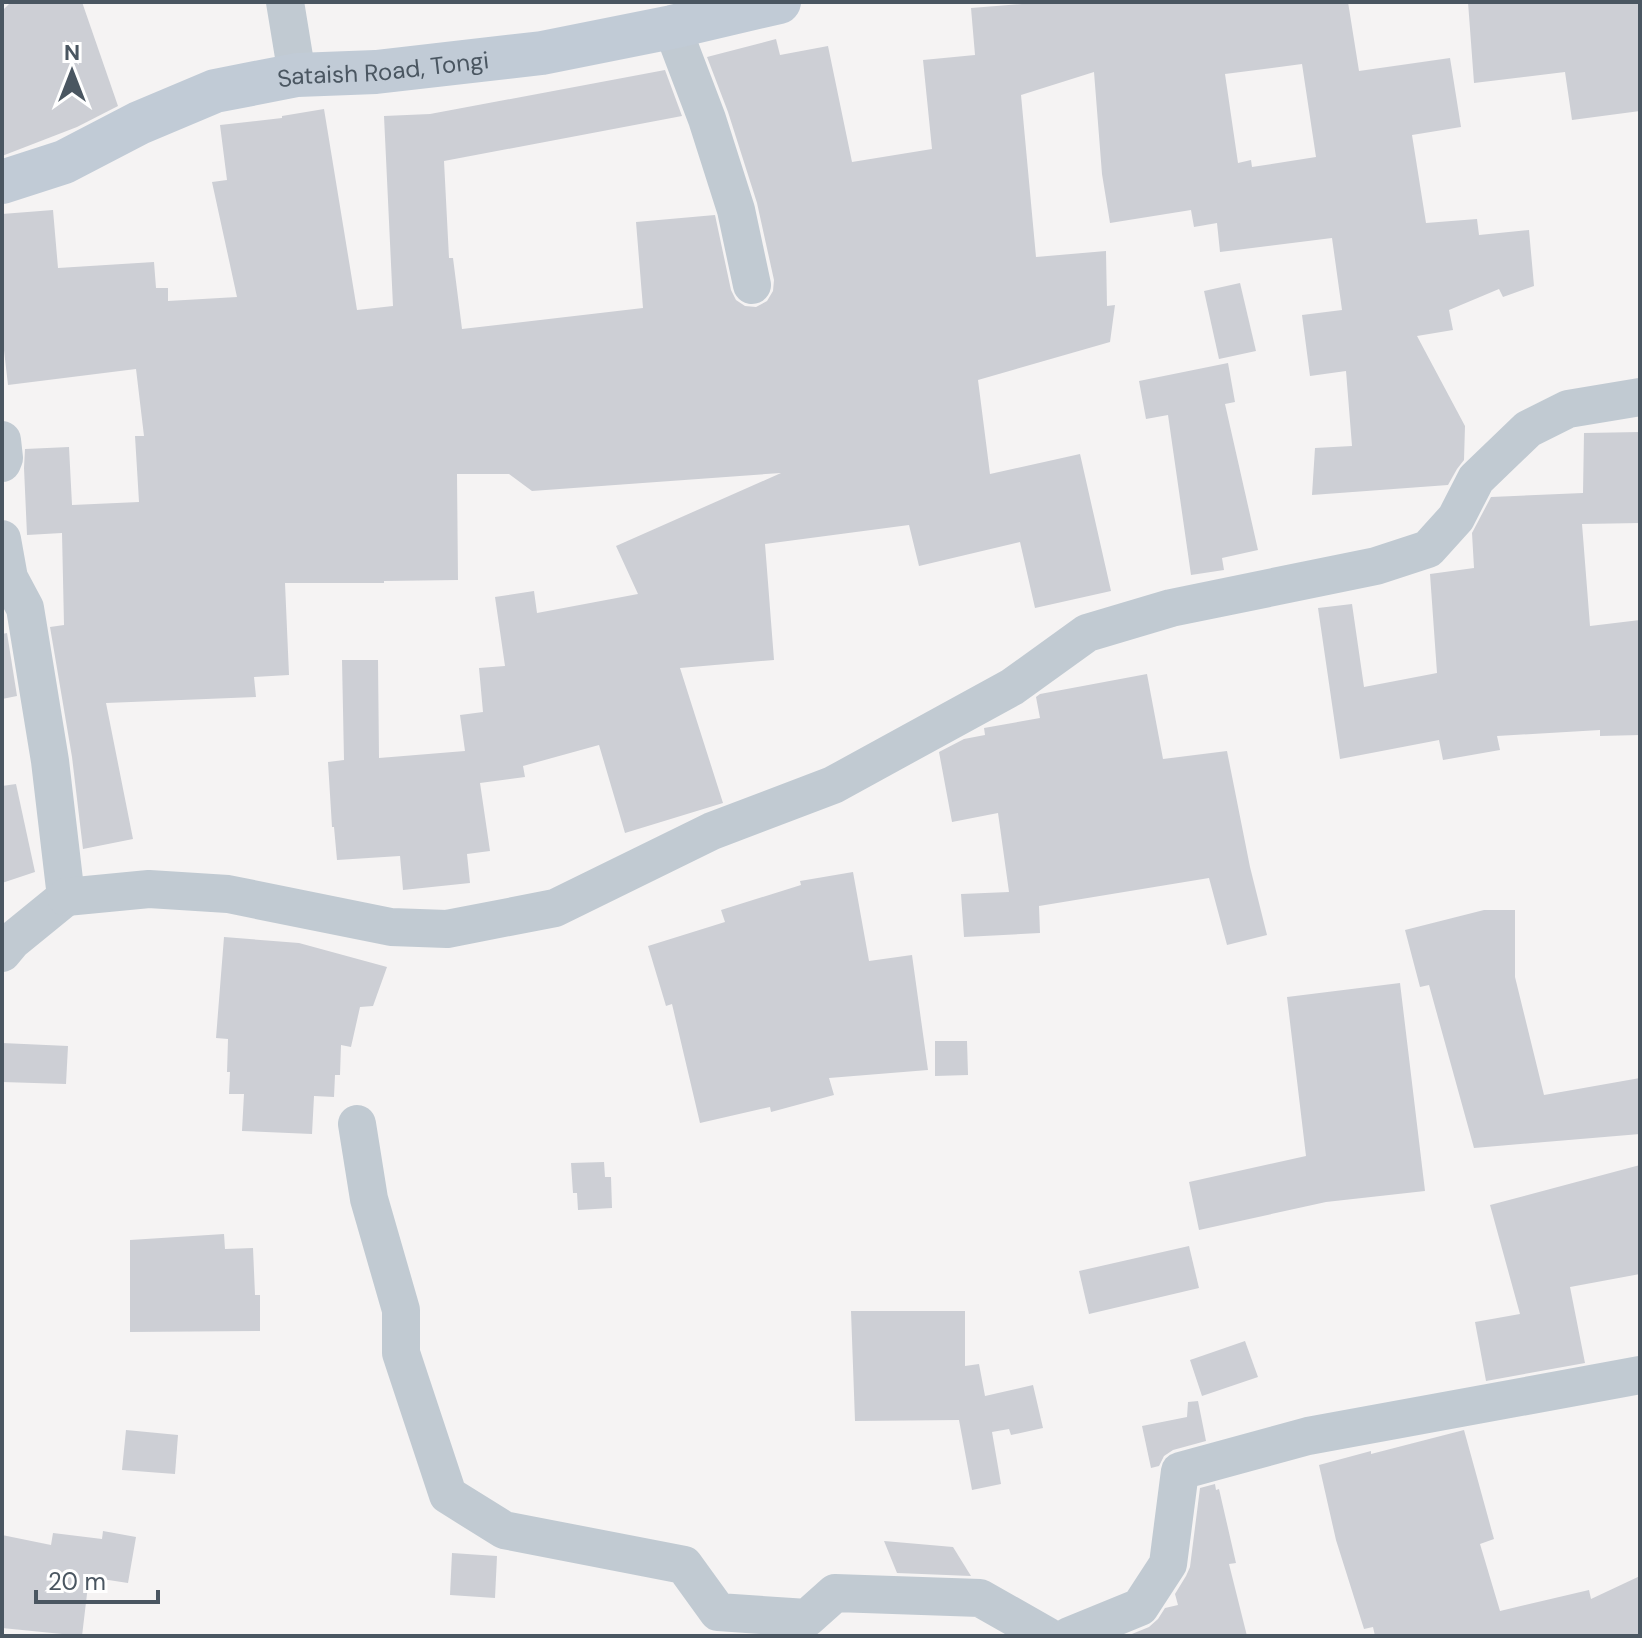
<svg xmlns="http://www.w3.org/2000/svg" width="1642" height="1638" font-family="'DM Sans',sans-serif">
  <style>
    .building { fill: #cdcfd5; fill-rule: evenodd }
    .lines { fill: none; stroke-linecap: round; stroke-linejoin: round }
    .street { stroke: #c1cad2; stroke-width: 38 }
    .secondary { stroke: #c1cbd6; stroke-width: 44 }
    .labels { text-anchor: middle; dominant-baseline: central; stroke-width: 6; stroke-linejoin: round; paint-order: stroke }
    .street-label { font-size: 24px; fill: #4a5661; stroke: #fff }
  </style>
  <rect width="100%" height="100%" fill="#f5f3f3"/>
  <g class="building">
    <path d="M11 2H82L118 106 77 127 2 156V11Z"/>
    <path d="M1046 2H1348L1359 71 1450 58 1461 127 1412 135 1426 223 1477 219 1479 235 1529 230 1534 286 1503 297 1499 289 1449 310 1453 330 1417 336 1465 426 1464 460 1457 469 1448 485 1312 495 1315 448 1352 446 1346 371 1310 376 1302 315 1342 310 1332 238 1220 252 1217 223 1194 227 1191 210 1110 223 1102 174 1094 72 1021 95 1036 257 1106 251 1107 306 1115 305 1110 342 978 380 990 474 1080 454 1111 591 1035 608 1020 542 919 566 909 525 765 544 774 660 680 668 723 803 625 833 599 745 523 766 525 777 480 783 490 851 467 854 470 883 403 890 400 856 337 860 334 827H332L328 762 344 760 342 660H378L379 758 465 751 460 715 483 712 479 668 505 666 495 597 534 591 537 613 638 594 616 546 781 473 532 491 509 474H457L458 580 384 581V583H285L289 675 254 677 256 697 106 703 133 839 83 849 72 757 50 627 64 625 62 533 27 535 24 468 25 449 69 447 72 505 139 502 135 436H144L136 369 8 385 2 333V214L53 210 58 268 154 262 156 288H168V301L237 297 212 182 227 180 220 125 282 118V116L324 109 357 310 393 306 384 116 430 114 665 70 682 116 444 161 449 258H453L462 329 643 308 636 222 715 215 731 290 736 300 745 306 756 307 767 301 773 291 774 280 757 203 728 112 707 57 776 39 780 55 828 46 852 162 932 149 923 60 975 55 971 8ZM1302 64 1316 157 1252 167 1251 160 1238 163 1225 74Z"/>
    <path d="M1468 2H1640V111L1572 120 1565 72 1474 83Z"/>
    <path d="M1240 283 1256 351 1219 359 1204 291Z"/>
    <path d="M1228 363 1235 402 1225 404 1258 550 1222 558 1224 570 1191 575 1168 415 1146 419 1139 381Z"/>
    <path d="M1640 432V523L1582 524 1590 626 1640 620V735L1600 736V730L1497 736 1500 750 1443 760 1439 740 1340 759 1318 608 1352 604 1364 687 1437 673 1430 574 1474 568 1472 533 1491 497 1583 493 1584 433Z"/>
    <path d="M7 633 17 696 2 699V634Z"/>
    <path d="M1147 674 1163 759 1227 751 1250 867 1267 935 1227 945 1209 878 1039 906 1040 933 964 937 961 894 1009 892 998 813 952 822 939 752 964 739 985 735 984 728 1040 718 1036 697 1040 694Z"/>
    <path d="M16 784 35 872 2 883V786Z"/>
    <path d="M853 872 869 961 912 955 928 1070 829 1078 834 1095 771 1112 770 1107 700 1123 672 1004 666 1006 648 946 725 922 721 910 801 885 800 881Z"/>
    <path d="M1484 910H1515V977L1544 1095 1640 1078V1134L1474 1148 1429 985 1420 987 1405 930Z"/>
    <path d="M224 937 299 943 387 967 373 1006 360 1007 351 1047 341 1045 340 1075H335L334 1097 314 1096 312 1134 242 1131 244 1094H229L230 1072H227L228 1039 216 1038Z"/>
    <path d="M1400 983 1425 1191 1326 1202 1199 1230 1189 1182 1306 1156 1287 997Z"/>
    <path d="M935 1041H967L968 1075 935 1076Z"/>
    <path d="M2 1043 68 1046 66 1084 2 1082Z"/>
    <path d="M604 1162 605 1177H611L612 1208 578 1210 577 1193H573L571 1163Z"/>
    <path d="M1640 1165V1274L1570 1287 1585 1363 1486 1381 1475 1322 1520 1314 1490 1205Z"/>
    <path d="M224 1234 225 1249 253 1248 255 1295H260V1331L130 1332V1240Z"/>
    <path d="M1189 1246 1199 1288 1089 1314 1079 1271Z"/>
    <path d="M851 1311H965V1366L979 1364 985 1396 1033 1385 1043 1428 1011 1435 1009 1429 992 1432 1001 1484 972 1490 959 1420 855 1421Z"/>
    <path d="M1245 1341 1258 1377 1202 1396 1190 1360Z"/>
    <path d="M1198 1401 1206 1441 1173 1450 1164 1456 1159 1466 1151 1468 1142 1426 1187 1417 1188 1402Z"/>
    <path d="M126 1430 178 1435 175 1474 122 1470Z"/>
    <path d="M1464 1430 1494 1539 1480 1544 1500 1611 1589 1590 1591 1599 1640 1576V1636H1375L1373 1627 1364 1629 1336 1540 1319 1465 1371 1451V1454Z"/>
    <path d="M1215 1484 1216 1490 1219 1489 1236 1563 1229 1564 1247 1636H1127L1149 1627 1158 1619 1165 1608 1178 1605 1175 1594 1186 1576 1190 1567 1200 1488Z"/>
    <path d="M103 1531 136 1537 128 1583 89 1577 82 1636 2 1628V1535L51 1545 53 1533 102 1539Z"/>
    <path d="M884 1541 953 1547 971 1576 897 1573Z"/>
    <path d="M452 1553 497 1556 495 1598 450 1595Z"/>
  </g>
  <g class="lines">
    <g class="street">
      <path d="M285 2 297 75"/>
      <path d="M672 27 707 119 736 210 752 285"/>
      <path d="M2 440 4 458 2 463"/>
      <path d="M2 539 9 578 25 608 50 761 66 897 12 941 2 953"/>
      <path d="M66 897 149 889 228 894 391 927 447 929 555 908 712 831 833 785 1012 687 1087 633 1171 608 1376 566 1428 549 1456 518 1476 479 1528 429 1568 409 1640 397"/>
      <path d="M357 1124 369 1199 401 1310V1353L448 1495 504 1530 684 1565 718 1612 807 1618 835 1593 980 1598 1047 1636"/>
      <path d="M1069 1636 1140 1607 1168 1564 1180 1471 1308 1436 1640 1375"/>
    </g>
    <path class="secondary" id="s1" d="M2 182 64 162 139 123 215 91 297 75 376 72 542 53 672 27 779 2"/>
  </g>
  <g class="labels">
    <g class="street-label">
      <text stroke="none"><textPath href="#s1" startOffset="402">Sataish Road, Tongi</textPath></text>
    </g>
  </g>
  <rect width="1642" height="1638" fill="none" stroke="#4a5661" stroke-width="8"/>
  <g transform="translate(72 72)" stroke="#ffffff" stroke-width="6" paint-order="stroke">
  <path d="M0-6L14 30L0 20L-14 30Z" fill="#4a5661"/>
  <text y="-12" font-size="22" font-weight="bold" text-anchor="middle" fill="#4a5661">N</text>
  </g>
  <path d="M36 1590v12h122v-12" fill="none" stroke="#4a5661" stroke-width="4"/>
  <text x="48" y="1590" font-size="24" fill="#4a5661" stroke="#ffffff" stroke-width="6" paint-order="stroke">20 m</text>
</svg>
